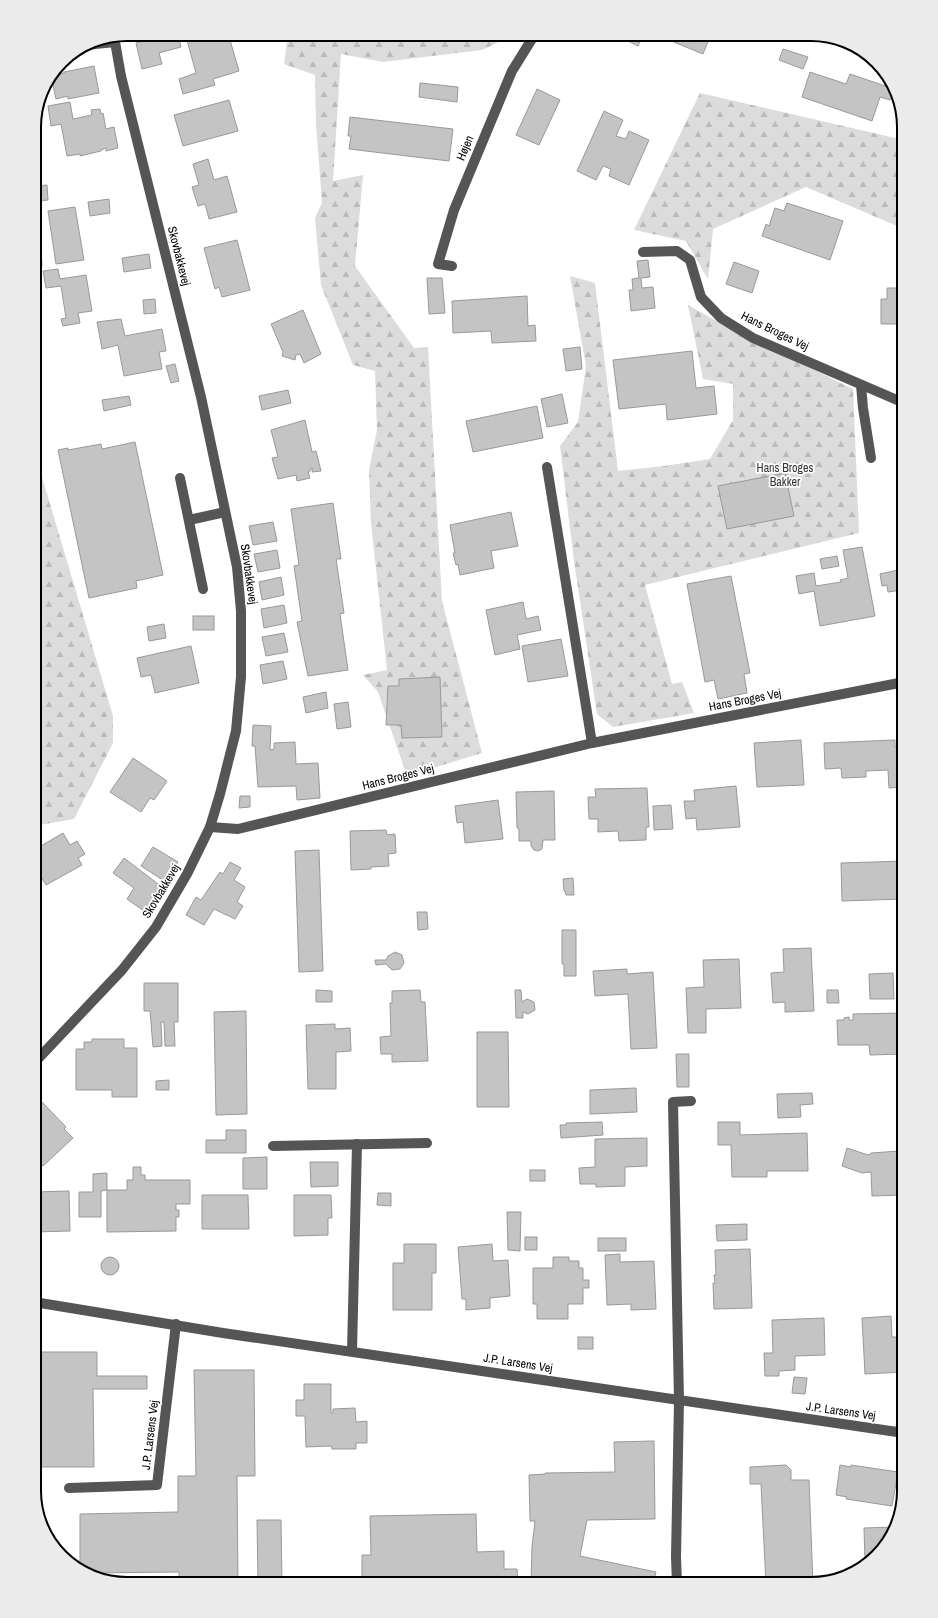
<svg xmlns="http://www.w3.org/2000/svg" width="938" height="1618" font-family="'Archivo Narrow',sans-serif">
  <style>
    .forest { fill: url(#forest-firs) }
    .building { fill: #c4c4c4; stroke: #999 }
    .lines { fill: none; stroke-linecap: round; stroke-linejoin: round }
    .minor { stroke: #555; stroke-width: 10 }
    .labels { text-anchor: middle; dominant-baseline: central; stroke-width: 3.5; stroke-linejoin: round; paint-order: stroke }
    .street-label { font-size: 12px; fill: #000; stroke: #fff }
    .park-label { font-size: 12px; fill: #333; stroke: #fff }
    .rim { fill: none; stroke: #000; stroke-width: 2 }
  </style>
  <defs>
    <pattern id="forest-firs" width="22" height="20" patternUnits="userSpaceOnUse"><rect width="22" height="20" fill="#dcdcdc"/><path d="M5 1l3.5 6h-7zM16 11l3.5 6h-7z" fill="#bbb"/></pattern>
  </defs>
  <rect width="100%" height="100%" fill="#fff"/>
  <g class="forest">
    <path d="M288 34H516L482 50 383 62 341 54 333 181 363 175 355 266 414 348 428 347 442 601 482 753 407 776 378 692 363 675 387 670 371 523 369 470 377 430 375 371 353 365 321 285 315 218 322 203 316 124 315 75 284 64Z"/>
    <path d="M700 93 904 140V229L806 187 713 229 708 279 686 241 634 230Z"/>
    <path d="M570 276 595 283 618 471 664 466 710 459 733 420V384L703 379 688 305 729 328 853 389 859 533 645 585 672 684 682 682 694 713 613 727 597 714 574 561 560 446 578 422 586 366Z"/>
    <path d="M34 464 39 467 113 716V743L74 819 34 826Z"/>
  </g>
  <g class="building">
    <path d="M169 34H178L181 47 159 53 162 64 142 69 136 43Z"/>
    <path d="M207 34H246L230 40 239 71 213 79 215 85 183 94 179 79 196 73 187 40Z"/>
    <path d="M614 34H643L638 46Z"/>
    <path d="M672 34H699L709 39 703 54 669 40Z"/>
    <path d="M783 49 808 57 803 69 779 60Z"/>
    <path d="M94 66 99 93 68 99V96L56 99 51 76 64 73V72Z"/>
    <path d="M810 72 846 84 850 74 894 89 890 100 880 97 872 121 802 97Z"/>
    <path d="M420 83 458 87 457 102 419 97Z"/>
    <path d="M537 89 560 100 539 145 516 135Z"/>
    <path d="M229 100 238 131 183 146 174 115Z"/>
    <path d="M70 102 73 119 92 115 91 110 100 109 101 114 103 113 106 129 114 127 118 148 106 151V148L101 150V151L80 156V154L67 156 61 124 51 126 48 106Z"/>
    <path d="M604 111 623 120 616 136 626 139 629 131 649 140 629 185 609 176 611 169 603 166 596 180 577 171Z"/>
    <path d="M350 117 453 129 449 161 349 149 351 136H348Z"/>
    <path d="M208 159 214 180 227 176 237 212 209 219 205 204 198 206 192 187 199 185 193 164Z"/>
    <path d="M47 185 48 200 38 201 36 186Z"/>
    <path d="M109 199 110 213 90 216 88 202Z"/>
    <path d="M787 203 843 221 830 260 762 236 766 224 769 226 775 208 784 211Z"/>
    <path d="M75 207 84 260 56 264 48 211Z"/>
    <path d="M237 240 250 290 222 297 219 287 215 289 204 248Z"/>
    <path d="M41 252 42 266H34V253Z"/>
    <path d="M149 254 151 268 124 272 122 258Z"/>
    <path d="M648 260 650 277 641 278 642 288 653 287 655 308 631 311 629 290H633L632 279 639 278 637 261Z"/>
    <path d="M734 262 759 271 752 293 726 284Z"/>
    <path d="M58 269 60 279 86 275 92 311 78 313 80 323 63 326 61 319 66 318 61 286 46 288 43 271Z"/>
    <path d="M427 278H442L445 313 429 314Z"/>
    <path d="M887 288H904V324H881V299H887Z"/>
    <path d="M527 296 528 326 535 325 536 341 492 343 491 331 453 333 452 301Z"/>
    <path d="M155 299 156 313 144 314 143 300Z"/>
    <path d="M303 310 321 354 304 363 300 354 296 355 295 360 282 356 283 352 271 324Z"/>
    <path d="M121 319 125 336 162 329 166 351 159 352 162 369 124 376 118 345 102 349 97 322Z"/>
    <path d="M580 347 582 369 566 371 563 349Z"/>
    <path d="M692 351 696 388 714 386 717 414 667 420 666 404 619 409 613 360Z"/>
    <path d="M175 364 179 381 171 383 166 366Z"/>
    <path d="M288 390 291 403 262 410 259 396Z"/>
    <path d="M562 394 568 423 547 427 541 399Z"/>
    <path d="M129 396 131 405 104 411 102 400Z"/>
    <path d="M537 406 543 438 473 452 466 421Z"/>
    <path d="M305 420 312 452 316 451 321 471 312 472V468L310 469V471L308 472 310 478 297 481 296 475 278 479 272 458 278 457 271 430Z"/>
    <path d="M135 442 163 575 136 581 137 588 89 598 58 450 68 448V450L101 444 102 449Z"/>
    <path d="M904 452V475L902 453Z"/>
    <path d="M785 473 794 516 727 529 718 486Z"/>
    <path d="M333 503 341 559H336L344 613 340 614 348 670 308 676 297 622 302 621 294 566 299 565 291 509Z"/>
    <path d="M511 512 518 546 491 551 494 568 460 575 458 564 456 565 453 553H455L450 525Z"/>
    <path d="M273 522 277 541 253 545 249 526Z"/>
    <path d="M862 547 875 616 820 626 814 591 799 594 796 576 814 573 816 586 841 582 840 580 848 578 843 550Z"/>
    <path d="M277 550 280 568 258 572 254 554Z"/>
    <path d="M837 556 839 566 822 569 820 559Z"/>
    <path d="M898 570 902 590 888 592 887 585 882 586 880 574Z"/>
    <path d="M731 576 750 673 744 674 747 693 718 699 714 680 705 682 687 584Z"/>
    <path d="M281 577 284 595 262 600 259 582Z"/>
    <path d="M523 602 526 619 538 616 541 630 517 635 520 649 495 655 486 610Z"/>
    <path d="M284 605 287 623 264 628 261 609Z"/>
    <rect x="193" y="616" width="21" height="14"/>
    <path d="M164 624 166 638 149 641 147 627Z"/>
    <path d="M284 633 288 652 266 656 262 637Z"/>
    <path d="M561 639 568 676 528 682 522 646Z"/>
    <path d="M191 646 199 683 155 693 151 675 141 677 137 658Z"/>
    <path d="M283 661 287 679 263 684 260 665Z"/>
    <path d="M440 677 442 737 402 738 401 725H386L388 686H399V679Z"/>
    <path d="M326 692 328 708 306 713 303 697Z"/>
    <path d="M348 702 351 727 337 729 334 704Z"/>
    <path d="M253 725 271 726 270 750 274 749V743L295 742 296 764 318 763 320 798 297 800 296 786 258 787 255 746H252Z"/>
    <path d="M801 740 804 785 757 787 754 743Z"/>
    <path d="M895 740V747H904V787L889 788 888 770 866 771V777L842 778 841 768 825 769 824 743Z"/>
    <path d="M133 758 167 781 154 800 150 798 141 812 110 792Z"/>
    <path d="M736 786 740 827 697 830 696 818 686 819 684 801H695L694 790Z"/>
    <path d="M647 788 649 827H646V840L619 841 618 831 598 832V819H589L588 797H596L595 789Z"/>
    <path d="M554 791 555 840H543L542 849 538 851 534 850 531 846V841H519V829L517 828 516 792Z"/>
    <path d="M240 796H250V807L239 808Z"/>
    <path d="M498 800 503 839 465 843 463 822 457 823 455 806Z"/>
    <path d="M671 805 673 829 654 830 653 806Z"/>
    <path d="M386 830 387 835 395 834 396 853 388 854 389 866 371 867V869L351 870 350 831Z"/>
    <path d="M63 833 70 845 77 841 85 854 78 858 82 865 46 885 35 867 34 868V850Z"/>
    <path d="M153 847 178 862 166 882 141 866Z"/>
    <path d="M319 850 323 971 299 972 295 851Z"/>
    <path d="M124 858 162 887 144 911 127 899 134 888 113 873Z"/>
    <path d="M904 861V899L842 901 841 863Z"/>
    <path d="M230 862 241 868 234 880 245 887 237 902 243 906 235 919 214 909 204 925 186 915 196 897 201 900 220 872 223 874Z"/>
    <path d="M573 878 574 895H566L565 891H564L563 879Z"/>
    <path d="M417 912H427L428 929 418 930Z"/>
    <path d="M562 930H576V976H564V964H562Z"/>
    <path d="M811 948 814 1011 785 1012V1002L773 1003 771 973 784 972 783 949Z"/>
    <path d="M395 952 402 955 404 963 400 969 392 970 386 964 376 965 375 960H386L388 956Z"/>
    <path d="M739 959 741 1008 706 1009V1033H688L686 988 704 987 703 960Z"/>
    <path d="M627 969V974L653 972 657 1048 631 1049 628 994 595 996 593 971Z"/>
    <path d="M893 973 894 999H870L869 974Z"/>
    <path d="M144 983H178V1022H174L175 1046H165L164 1022H161L162 1046 153 1047 150 1011H144Z"/>
    <path d="M316 990 332 991V1002H316Z"/>
    <path d="M420 990 421 1002H425L428 1061 392 1062V1054H381L380 1037 391 1036 390 1003H392V991Z"/>
    <path d="M515 990H521L522 1002 527 999 534 1002 535 1010 528 1014 523 1012V1018H516Z"/>
    <path d="M827 990H838L839 1003H827Z"/>
    <path d="M246 1011 247 1114 216 1115 214 1012Z"/>
    <path d="M903 1013 904 1054 870 1055 869 1045H838L837 1020H844V1018L849 1017V1020H853V1014Z"/>
    <path d="M335 1024V1029L350 1028 351 1051 336 1052V1089H308L306 1025Z"/>
    <path d="M477 1032H508L509 1107H477Z"/>
    <path d="M92 1039H124V1048H137V1097H112V1090H76V1049H84V1042H92Z"/>
    <path d="M676 1054H689V1087H677Z"/>
    <path d="M169 1080V1090H156V1081Z"/>
    <path d="M636 1088 637 1112 590 1114V1090Z"/>
    <path d="M812 1093 813 1104 800 1105 801 1117 778 1118 777 1094Z"/>
    <path d="M42 1102 66 1127 64 1129 73 1138 43 1166 35 1157 34 1158V1110Z"/>
    <path d="M602 1122 603 1135 561 1138 560 1125H566V1123Z"/>
    <path d="M718 1122H740V1135L807 1133 808 1171H767V1177H732L731 1145H718Z"/>
    <path d="M226 1130H246V1153H206V1140H226Z"/>
    <path d="M899 1130H904V1152H901L903 1195 872 1196 871 1172 862 1173 842 1166 847 1148 868 1155 871 1154V1153L899 1151Z"/>
    <path d="M647 1138V1166L625 1167V1186L596 1187V1184H580L579 1168 595 1167V1139Z"/>
    <path d="M267 1157V1189H243V1158Z"/>
    <path d="M310 1162H338V1186L311 1187Z"/>
    <path d="M133 1167H141V1175H145V1180H190V1204H176V1210H179V1217H176V1231L107 1232V1190H127V1180H133Z"/>
    <rect x="530" y="1170" width="15" height="11"/>
    <path d="M107 1173V1190L101 1191V1217H79V1192H93V1174Z"/>
    <path d="M69 1191 70 1231 34 1232V1192Z"/>
    <path d="M378 1193H391V1206L377 1205Z"/>
    <path d="M202 1195H248L249 1229H202Z"/>
    <path d="M294 1195H331L332 1218H328V1235L294 1236Z"/>
    <path d="M507 1212H521L520 1251 508 1250Z"/>
    <path d="M747 1224V1240L717 1241 716 1225Z"/>
    <rect x="525" y="1237" width="12" height="13"/>
    <rect x="598" y="1238" width="28" height="13"/>
    <path d="M404 1244H436V1273H432V1310H393V1263H404Z"/>
    <path d="M492 1244 493 1261 508 1260 510 1296 490 1298V1308L466 1310V1299H462L458 1247Z"/>
    <path d="M750 1249 752 1308 714 1309 713 1283H715L714 1275H716L715 1250Z"/>
    <path d="M620 1254V1262L654 1261 656 1309 631 1310V1304L607 1305 605 1255Z"/>
    <path d="M553 1257H569V1261H579V1268H583V1280H589V1288H583V1304H568V1319H537V1304H533V1268H553Z"/>
    <circle cx="110" cy="1266" r="9"/>
    <rect x="901" y="1283" width="3" height="33"/>
    <path d="M891 1316 892 1337H904V1372L865 1374 862 1318Z"/>
    <path d="M824 1318 825 1355 795 1356V1370L779 1371V1376H765L764 1353H773L772 1320Z"/>
    <rect x="578" y="1337" width="15" height="12"/>
    <path d="M34 1352H97V1376H147V1389H93L94 1467H34Z"/>
    <path d="M194 1370H254L255 1476H237L238 1582 179 1583V1572L89 1573 80 1570V1514L178 1512V1476H196Z"/>
    <path d="M794 1377 807 1378 805 1394 792 1393Z"/>
    <path d="M304 1384H331V1413H333V1409L355 1408 356 1422 367 1421V1443H356V1449H332L331 1446 306 1447 305 1416H296V1400H304Z"/>
    <path d="M654 1441 655 1519 587 1520 580 1556 656 1572 653 1584 531 1583 532 1547 535 1521H530L529 1475 545 1474V1473L615 1472 614 1442Z"/>
    <path d="M786 1465 791 1470V1480H809L813 1584H766L761 1484H750V1467Z"/>
    <path d="M840 1465 851 1467V1465L898 1472 892 1506 846 1499 847 1497 836 1495Z"/>
    <path d="M476 1514 477 1552 504 1551V1569H517L518 1584H372V1579H362V1555H371L370 1516Z"/>
    <path d="M257 1520H281L282 1584H258Z"/>
    <path d="M893 1527 889 1543 865 1563 864 1528Z"/>
  </g>
  <g class="lines">
    <g class="minor">
      <path d="M85 45 115 42"/>
      <path d="M643 252 677 251 690 260 701 297 721 318 753 338 904 403"/>
      <path d="M452 266 438 264 454 210 512 71 535 34"/>
      <path d="M861 385 863 408 871 458"/>
      <path d="M547 467 592 743"/>
      <path d="M180 478 203 589"/>
      <path d="M189 520 225 512"/>
      <path d="M210 827 238 829 592 743 904 682"/>
      <path d="M34 1063 122 970 156 927 187 874 210 827 220 794 236 731 241 677V611L237 567 201 397 121 76 114 36"/>
      <path d="M273 1146 427 1143"/>
      <path d="M34 1302 223 1333 904 1433"/>
      <path d="M352 1351 357 1144"/>
      <path d="M69 1488 157 1485 176 1324"/>
      <path d="M677 1584 676 1557 679 1401 673 1102 691 1101"/>
    </g>
  </g>
  <g class="labels">
    <g class="street-label">
      <text transform="translate(465 148) rotate(-67)">Højen</text>
      <text transform="translate(179 256) rotate(76)">Skovbakkevej</text>
      <text transform="translate(775 331) rotate(26)">Hans Broges Vej</text>
      <text transform="translate(249 574) rotate(82)">Skovbakkevej</text>
      <text transform="translate(745 700) rotate(-11)">Hans Broges Vej</text>
      <text transform="translate(398 777) rotate(-14)">Hans Broges Vej</text>
      <text transform="translate(161 891) rotate(-59)">Skovbakkevej</text>
      <text transform="translate(518 1363) rotate(9)">J.P. Larsens Vej</text>
      <text transform="translate(841 1411) rotate(8)">J.P. Larsens Vej</text>
      <text transform="translate(150 1435) rotate(-83)">J.P. Larsens Vej</text>
    </g>
    <g class="park-label">
      <text x="785" y="468">Hans Broges<tspan x="785" dy="14">Bakker</tspan></text>
    </g>
  </g>
  <path d="M0 0H938V1618H0ZM127 41H811A86 86 0 0 1 897 127V1491A86 86 0 0 1 811 1577H127A86 86 0 0 1 41 1491V127A86 86 0 0 1 127 41Z" fill="#ebebeb" fill-rule="evenodd"/>
  <path class="rim" d="M127 41H811A86 86 0 0 1 897 127V1491A86 86 0 0 1 811 1577H127A86 86 0 0 1 41 1491V127A86 86 0 0 1 127 41Z"/>
</svg>
